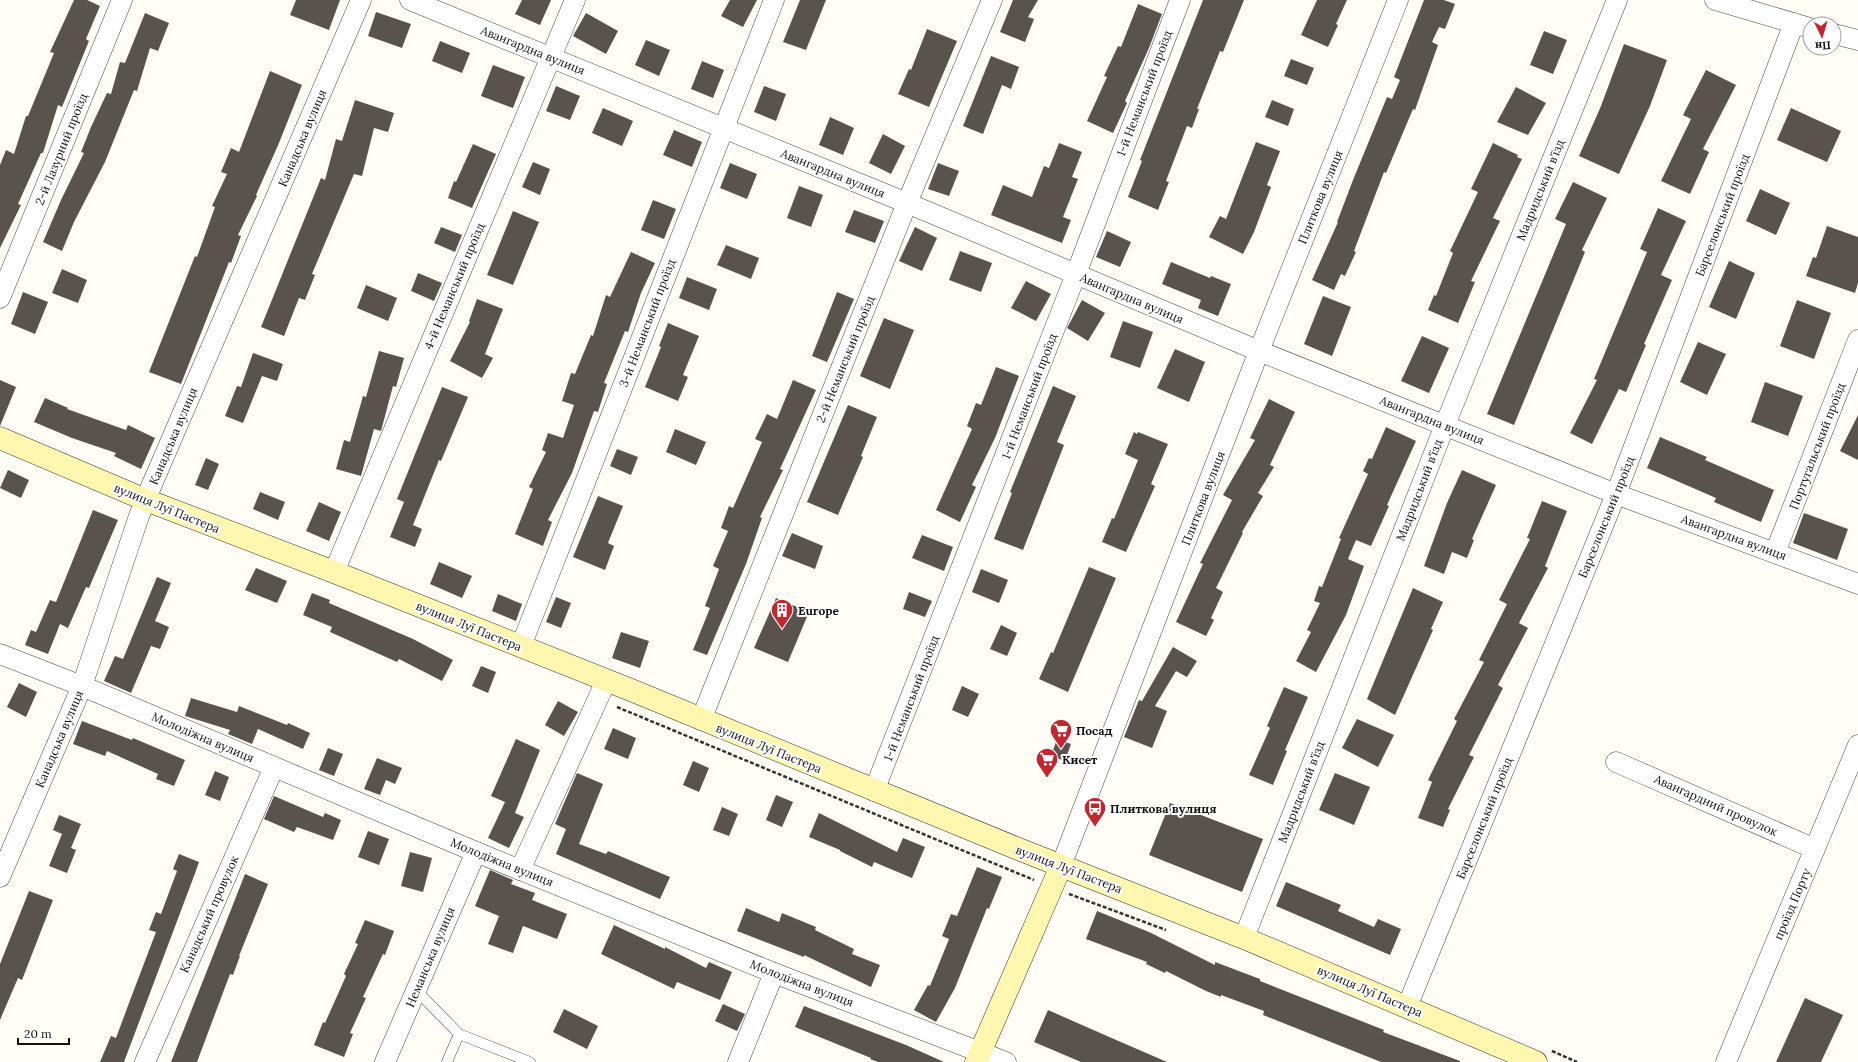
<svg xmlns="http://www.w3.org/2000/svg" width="1858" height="1062" font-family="Lora,serif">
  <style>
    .building { fill: #5a524d }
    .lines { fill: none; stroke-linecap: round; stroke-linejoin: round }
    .lane-casing { stroke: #444; stroke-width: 11 }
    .street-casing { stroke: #444; stroke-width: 21 }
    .secondary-casing { stroke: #333; stroke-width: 23 }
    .path { stroke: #333; stroke-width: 2.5; stroke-dasharray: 4 2; stroke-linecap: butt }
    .lane { stroke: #fff; stroke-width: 10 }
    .street { stroke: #fff; stroke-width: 20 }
    .secondary { stroke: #fff6b0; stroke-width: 22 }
    .labels { text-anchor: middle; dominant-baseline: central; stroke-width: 4; stroke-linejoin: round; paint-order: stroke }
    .street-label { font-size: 12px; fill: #111; stroke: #fff }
    .poi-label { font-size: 12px; font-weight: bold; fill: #111; stroke: #fff; text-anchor: start }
  </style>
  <rect width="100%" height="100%" fill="#fffdf5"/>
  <g class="building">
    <path d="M74 0H87L100 6 86 39 89 41 62 107 58 105 43 153H41L18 204 21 205 0 248V165L6 150 14 154 26 116H28L54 53 50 52Z"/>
    <path d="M296 0H340L329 30 290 15Z"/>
    <path d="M522 0H551L540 25 515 14Z"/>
    <path d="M730 0H757L743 27 721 16Z"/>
    <path d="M800 0H826L806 50 783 42Z"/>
    <path d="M1013 0H1038L1028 17 1034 19 1025 42 1000 32Z"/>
    <path d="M1203 0H1244L1223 52 1220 51 1197 109H1199L1192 128 1187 126 1166 181 1169 182 1158 210 1128 197 1142 161 1140 160Z"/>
    <path d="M1317 0H1347L1336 24 1338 25 1328 47 1301 35Z"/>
    <path d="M1424 0H1444L1455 4 1445 29 1439 27 1432 42 1438 45 1415 110 1413 109 1386 173 1384 172 1354 251 1356 252 1345 276 1341 274 1334 290 1312 280 1338 222H1337L1353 180 1387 97 1392 99 1400 80 1394 77Z"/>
    <path d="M1138 4 1162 14 1149 48 1125 101 1127 103 1113 133 1087 121 1107 77 1104 76 1118 46 1121 47Z"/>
    <path d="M376 12 411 24 402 48 368 36Z"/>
    <path d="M145 13 169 23 158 51 150 48 137 91 134 90 105 162 74 222 62 251 43 242 61 200 84 153 81 152 91 127 107 93 111 94 120 62 125 63Z"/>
    <path d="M586 13 618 31 606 54 573 36Z"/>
    <path d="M927 29 957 41 929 107 898 94 909 69 911 70Z"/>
    <path d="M1544 31 1567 40 1553 74 1530 65Z"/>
    <path d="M646 40 670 50 659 76 635 65Z"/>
    <path d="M440 41 470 53 462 73 432 61Z"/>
    <path d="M1624 44 1667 60 1650 106 1619 174 1579 156 1601 106Z"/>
    <path d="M991 56 1019 67 1011 89 1002 85 983 134 963 126Z"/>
    <path d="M1291 59 1314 68 1307 85 1284 76Z"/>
    <path d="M702 61 724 70 713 98 691 89Z"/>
    <path d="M493 65 525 77 513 108 481 96Z"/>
    <path d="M1706 70 1736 85 1703 149 1709 152 1690 194 1661 181 1691 119 1683 115Z"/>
    <path d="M270 71 302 85 279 143 256 195 257 196 238 235 241 236 231 263 229 262 181 384 149 372 195 256 197 257 215 207 212 206 227 174 221 172 231 148 239 152Z"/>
    <path d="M556 86 580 96 570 120 546 111Z"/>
    <path d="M764 86 786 94 776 121 754 112Z"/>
    <path d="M1516 87 1546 103 1528 135 1497 122Z"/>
    <path d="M355 100 394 113 388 132 374 128 362 176 354 174 312 274 315 275 305 300 299 298 284 336 261 327 321 178 325 180 336 139 342 141Z"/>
    <path d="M1272 100 1294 109 1288 126 1265 117Z"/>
    <path d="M603 108 633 121 622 146 592 133Z"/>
    <path d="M1791 108 1841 131 1827 162 1777 140Z"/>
    <path d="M830 117 854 128 843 155 819 145Z"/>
    <path d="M674 130 702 142 692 167 663 155Z"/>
    <path d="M883 134 905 146 891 174 869 163Z"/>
    <path d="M1256 142 1280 151 1267 185 1271 187 1254 232 1243 254 1209 237 1220 216 1226 219Z"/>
    <path d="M1059 143 1082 152 1072 177 1078 179 1063 217 1071 220 1062 243 991 215 1003 185 1032 197 1044 166 1049 168Z"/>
    <path d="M1493 143 1518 155 1517 157 1522 159 1493 218 1500 221 1471 281 1475 282 1458 323 1428 310 1434 295 1436 296 1453 253 1450 251 1478 192 1471 189Z"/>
    <path d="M473 144 496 154 472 208 448 198 454 181 456 182Z"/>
    <path d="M533 162 550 169 540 195 522 187Z"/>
    <path d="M730 163 757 174 747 199 720 188Z"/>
    <path d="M938 163 959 171 949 196 928 189Z"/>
    <path d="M1573 182 1607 198 1582 250 1585 252 1514 425 1487 414 1566 224 1555 219Z"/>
    <path d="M799 186 823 195 811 227 787 218Z"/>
    <path d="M1760 189 1790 203 1776 235 1746 221Z"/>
    <path d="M653 200 676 209 664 239 641 230Z"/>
    <path d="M1658 208 1686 221 1661 275 1672 280 1644 344 1646 345 1626 392 1619 389 1592 444 1570 433 1597 380 1594 379 1647 252 1640 249Z"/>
    <path d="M854 210 884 221 875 243 845 232Z"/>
    <path d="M513 211 539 222 513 285 487 275Z"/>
    <path d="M1827 226 1858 237V283L1855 293 1806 276 1813 257 1816 258Z"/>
    <path d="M441 227 462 235 455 252 434 243Z"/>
    <path d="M915 227 937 238 922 271 899 261Z"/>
    <path d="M1107 231 1131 242 1120 267 1096 257Z"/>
    <path d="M726 245 759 258 751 279 717 265Z"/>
    <path d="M960 251 992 263 981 292 949 280Z"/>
    <path d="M631 252 655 263 641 293 628 332 625 331 604 383 607 384 598 412 594 411 572 473 548 520 552 522 543 546 515 534 533 489 529 487 546 452 542 450 548 433 563 438 574 405 562 401 571 373 575 374 591 335 593 336 606 295 610 297Z"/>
    <path d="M1729 261 1755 273 1736 319 1709 307Z"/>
    <path d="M1171 262 1210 278 1211 276 1231 284 1218 316 1198 308 1201 300 1162 284Z"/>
    <path d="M62 269 87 280 78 303 52 293Z"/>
    <path d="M418 273 442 283 434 301 411 291Z"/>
    <path d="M687 277 717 289 709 310 679 298Z"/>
    <path d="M1026 281 1051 294 1036 321 1011 308Z"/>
    <path d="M366 285 397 298 388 321 357 308Z"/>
    <path d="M23 292 48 302 35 334 11 324Z"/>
    <path d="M837 292 854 299 827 362 812 356Z"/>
    <path d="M1323 296 1351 307 1332 356 1304 344Z"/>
    <path d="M477 299 503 309 485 354 493 358 482 378 450 361 470 322 469 321Z"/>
    <path d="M1082 300 1105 313 1088 341 1067 328Z"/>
    <path d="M1797 300 1831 313 1814 359 1780 346Z"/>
    <path d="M884 318 914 330 890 389 860 376Z"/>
    <path d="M1123 321 1153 332 1140 368 1110 357Z"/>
    <path d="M668 323 699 336 683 375 688 377 678 401 645 387 661 347 659 346Z"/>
    <path d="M1422 336 1449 348 1429 393 1401 381Z"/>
    <path d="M1698 342 1726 354 1707 395 1680 382Z"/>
    <path d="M1175 349 1205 362 1189 402 1157 388Z"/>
    <path d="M379 351 404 358 396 387 393 386 381 431 374 429 361 476 336 469 344 440 350 442 363 396 366 397Z"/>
    <path d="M253 353 283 364 277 381 262 376 243 423 225 416 237 386 241 387Z"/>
    <path d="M996 367 1019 376 995 438 972 485 976 487 960 522 936 510 972 429 967 426 976 403 981 405Z"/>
    <path d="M0 380 16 387 0 426Z"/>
    <path d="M793 380 816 390 780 469 783 470 760 517 762 518 746 564 707 655 693 650 710 608 705 606 719 569 713 566 728 531 721 528 729 506 733 508 762 442 755 439 767 414 777 419Z"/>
    <path d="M1765 382 1803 396 1788 436 1751 422Z"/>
    <path d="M1053 386 1076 396 1057 442 1064 445 1023 550 994 539 1012 493 1010 492Z"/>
    <path d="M442 387 468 397 441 461 439 460 413 525 422 529 415 547 390 537 404 502 397 499Z"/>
    <path d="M45 398 68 408 67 409 126 430 128 425 155 438 141 469 114 456 116 453 72 438 34 422Z"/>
    <path d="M1269 399 1295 412 1270 465 1274 467 1258 493 1263 496 1242 532 1243 533 1216 588 1223 592 1211 618 1214 620 1206 636 1176 622 1203 564 1200 563 1232 500 1223 495 1255 440 1250 438Z"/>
    <path d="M848 405 877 417 861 456 863 457 838 515 807 502Z"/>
    <path d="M1858 415V460L1840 451Z"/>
    <path d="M1386 427 1416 441 1387 505 1389 506 1371 546 1356 540 1348 559 1364 566 1346 615 1316 672 1296 661 1311 632 1307 630 1320 603 1314 601 1319 586 1322 587 1341 539 1339 538 1368 474 1363 471 1369 458 1372 459Z"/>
    <path d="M675 429 706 442 696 465 666 452Z"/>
    <path d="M1134 432 1137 434 1138 432 1168 444 1151 484 1155 486 1126 552 1102 542 1112 518 1114 519 1138 460 1125 454Z"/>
    <path d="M1660 437 1707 457 1705 460 1774 490 1761 522 1714 502 1716 498 1647 468Z"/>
    <path d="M617 449 638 457 631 475 610 466Z"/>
    <path d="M206 458 219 464 208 490 195 485Z"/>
    <path d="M8 470 29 480 21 498 0 488Z"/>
    <path d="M1462 470 1496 485 1472 539 1474 540 1467 558 1452 552 1444 574 1424 566 1447 503Z"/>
    <path d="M260 492 285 502 278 520 253 509Z"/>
    <path d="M598 496 623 506 608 543 614 546 605 570 573 557Z"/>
    <path d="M1542 501 1567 511 1545 566 1548 568 1519 623 1528 628 1498 685 1503 688 1469 755 1474 757 1448 809 1450 810 1443 827 1418 818 1432 782 1428 780 1457 721 1454 719 1484 662 1479 660 1507 604 1499 600 1530 539 1527 538Z"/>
    <path d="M319 502 341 512 329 541 306 531Z"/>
    <path d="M93 510 118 520 89 588 86 587 68 628 60 624 48 654 25 645 31 630 36 632 50 600 56 602Z"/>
    <path d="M1804 513 1848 529 1837 560 1793 543Z"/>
    <path d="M792 533 823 546 815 569 782 556Z"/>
    <path d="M922 535 953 547 944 571 912 558Z"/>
    <path d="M439 562 472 576 462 598 430 584Z"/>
    <path d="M1089 567 1116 578 1068 692 1039 679 1051 652 1053 653Z"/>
    <path d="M256 568 287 581 277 603 245 590Z"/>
    <path d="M981 569 1008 580 999 603 972 592Z"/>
    <path d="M157 577 171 583 155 621 169 627 160 649 151 646 131 693 104 681 115 656 123 659Z"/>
    <path d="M1413 588 1443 602 1431 629 1433 630 1395 715 1367 699Z"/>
    <path d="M909 592 932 601 925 617 903 609Z"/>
    <path d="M312 593 330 600 329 603 413 639 453 660 442 681 399 659 397 662 330 632 332 627 303 615Z"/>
    <path d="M498 594 522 604 516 621 492 611Z"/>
    <path d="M556 597 571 603 561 628 546 622Z"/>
    <path d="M776 598 809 612 788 662 754 648Z"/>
    <path d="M1001 625 1017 633 1007 656 990 649Z"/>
    <path d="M621 632 649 641 640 668 612 658Z"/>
    <path d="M1173 647 1197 661 1187 677 1176 671 1155 706 1167 711 1152 748 1124 737 1139 700 1142 701Z"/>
    <path d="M481 666 496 672 488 693 472 686Z"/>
    <path d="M19 683 37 692 26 717 7 707Z"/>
    <path d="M962 686 979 694 968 717 952 710Z"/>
    <path d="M1284 687 1308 697 1285 750 1287 751 1273 785 1249 775 1270 728 1267 726Z"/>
    <path d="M191 698 237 712 239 706 287 725 288 723 310 733 303 749 258 729 252 744 228 734 230 730 185 716Z"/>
    <path d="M558 701 578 712 564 736 545 725Z"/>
    <path d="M1357 719 1394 735 1378 767 1342 748Z"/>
    <path d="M82 721 132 740 133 738 185 760 174 786 156 779 158 774 107 751 105 756 73 744Z"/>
    <path d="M613 728 636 738 628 759 604 749Z"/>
    <path d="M516 739 540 750 515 813 524 817 509 848 488 838 505 802 491 796Z"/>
    <path d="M1057 739 1071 744 1065 761 1051 756Z"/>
    <path d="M328 748 343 754 334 776 319 770Z"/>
    <path d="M377 758 402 768 395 784 386 780 380 795 364 789Z"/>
    <path d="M693 761 709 768 699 792 683 785Z"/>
    <path d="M215 771 229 777 220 801 205 795Z"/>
    <path d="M577 773 603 784 579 844 606 854 608 851 670 877 660 899 556 854 566 829 555 824Z"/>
    <path d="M1335 773 1370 787 1354 825 1319 810Z"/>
    <path d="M776 795 793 802 782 827 766 820Z"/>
    <path d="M274 796 323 817 325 813 341 820 333 840 297 827 294 832 264 819Z"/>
    <path d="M1170 803 1263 839 1242 892 1149 855Z"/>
    <path d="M722 807 738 814 729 836 713 830Z"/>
    <path d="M819 813 897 852 903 838 925 847 912 878 874 862 872 867 840 851V850L809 837Z"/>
    <path d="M59 815 81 824 71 848 76 850 67 873 49 866 62 834 53 830Z"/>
    <path d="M368 831 389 839 379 865 358 857Z"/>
    <path d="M410 852 432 858 423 892 401 886Z"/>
    <path d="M179 854 199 862 194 876 124 1062H100L111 1036 116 1038 132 995 156 932 149 930 156 912 161 914 177 871 173 869Z"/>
    <path d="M977 867 1002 877 989 909 987 908 955 988 936 1022 914 1010 928 985 930 986 949 939 942 936 951 914 957 916Z"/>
    <path d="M490 870 513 880 511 884 535 893 532 900 567 914 557 939 523 926 513 953 488 944 499 916 475 906Z"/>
    <path d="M245 874 268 884 239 956H240L233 975 230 974 197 1062H171Z"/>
    <path d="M1286 882 1341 905 1338 911 1374 927 1378 919 1401 929 1390 955 1276 906Z"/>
    <path d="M29 891 53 900 22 980 18 978 0 1020V964Z"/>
    <path d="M746 908 779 922 782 913 816 927 815 930 854 949 852 954 880 965 871 987 804 955V957L737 931Z"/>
    <path d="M1097 911 1149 932 1215 965V962L1260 979V981L1384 1030 1383 1032 1460 1061V1062H1381L1263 1015 1264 1011 1221 995V997L1206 991 1166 971 1165 973 1146 964 1147 962 1086 939Z"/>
    <path d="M365 920 394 931 385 955 383 954 363 997 366 998 350 1033 353 1034 344 1057 314 1045 323 1022 325 1023 346 976 344 974 358 944 355 943Z"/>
    <path d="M614 925 665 949V947L706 968 709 962 732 972 720 1000 677 982 674 989 601 954Z"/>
    <path d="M1805 998 1843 1015 1821 1062H1776Z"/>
    <path d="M723 1004 745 1014 737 1031 715 1021Z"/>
    <path d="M804 1006 906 1045 944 1062H878L870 1059 871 1058 795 1027Z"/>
    <path d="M564 1009 598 1026 587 1049 553 1032Z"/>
    <path d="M1048 1010 1107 1036 1167 1062H1081L1034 1042Z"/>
  </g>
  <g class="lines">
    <g class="lane-casing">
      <g id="lane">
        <path d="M416 990 459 1034 530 1062"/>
        <path d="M447 1062 459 1034"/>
      </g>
    </g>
    <g class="street-casing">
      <g id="street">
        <path d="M410 0 907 203 1259 351 1616 494 1858 584"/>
        <path d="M1715 0 1810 28"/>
        <path d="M1834 34 1858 40"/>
        <path d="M0 298 122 0"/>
        <path d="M1775 553 1858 340"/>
        <path d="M334 572 575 0"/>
        <path d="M521 646 774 0"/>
        <path d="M0 654 82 686 476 852 774 973 1006 1062"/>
        <path d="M701 720 907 203 992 0"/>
        <path d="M1616 762 1815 849"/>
        <path d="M874 791 1076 274 1180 0"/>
        <path d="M1061 866 1259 351 1398 0"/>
        <path d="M520 870 606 681"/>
        <path d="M0 877 82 686 139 516 150 489 361 0"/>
        <path d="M1244 938 1445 425 1617 0"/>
        <path d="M1407 1007 1616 494 1794 23"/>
        <path d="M145 1062 274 767"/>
        <path d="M385 1062 476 852"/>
        <path d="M738 1062 774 973"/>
        <path d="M1726 1062 1858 745"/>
      </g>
    </g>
    <g class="secondary-casing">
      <g id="secondary">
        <path d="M0 438 146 500 334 572 631 690 1021 850 1244 938 1536 1062"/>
        <path d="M976 1062 1061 866"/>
      </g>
    </g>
    <g class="path">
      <path d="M617 707 1034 880"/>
      <path d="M1069 894 1166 930"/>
      <path d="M1552 1051 1577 1062"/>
    </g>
    <use href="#lane" class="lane"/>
    <use href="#street" class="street"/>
    <use href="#secondary" class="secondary"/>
  </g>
  <defs>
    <g id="building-pin" transform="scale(1.15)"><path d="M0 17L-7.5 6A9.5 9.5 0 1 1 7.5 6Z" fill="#c4262e" stroke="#fff"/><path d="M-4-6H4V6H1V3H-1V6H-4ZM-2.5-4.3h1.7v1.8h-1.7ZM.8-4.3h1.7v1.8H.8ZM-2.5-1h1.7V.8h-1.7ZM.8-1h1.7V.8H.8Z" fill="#fff"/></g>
    <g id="supermarket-pin" transform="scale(1.15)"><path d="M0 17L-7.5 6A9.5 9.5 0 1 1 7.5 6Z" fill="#c4262e" stroke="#fff"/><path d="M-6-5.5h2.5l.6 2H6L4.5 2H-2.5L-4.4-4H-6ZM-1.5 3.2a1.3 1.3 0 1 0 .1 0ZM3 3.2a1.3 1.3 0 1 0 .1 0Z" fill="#fff"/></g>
    <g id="bus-pin" transform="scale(1.15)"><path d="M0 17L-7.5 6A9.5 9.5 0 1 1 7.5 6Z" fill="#c4262e" stroke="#fff"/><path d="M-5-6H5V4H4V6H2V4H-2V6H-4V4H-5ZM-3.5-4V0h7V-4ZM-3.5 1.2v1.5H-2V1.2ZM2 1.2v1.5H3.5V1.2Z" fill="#fff"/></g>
  </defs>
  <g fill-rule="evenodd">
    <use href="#building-pin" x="782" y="610"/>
    <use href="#supermarket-pin" x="1061" y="730"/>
    <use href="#supermarket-pin" x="1047" y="759"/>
    <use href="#bus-pin" x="1095" y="808"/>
  </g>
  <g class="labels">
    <g class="street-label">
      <text transform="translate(533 50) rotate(22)">Авангардна вулиця</text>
      <text transform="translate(1144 93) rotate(-69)">1-й Неманський проїзд</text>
      <text transform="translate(302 138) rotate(-67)">Канадська вулиця</text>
      <text transform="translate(61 149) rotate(-68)">2-й Лазурний проїзд</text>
      <text transform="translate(833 173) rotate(22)">Авангардна вулиця</text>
      <text transform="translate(1540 190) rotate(-68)">Мадридський в'їзд</text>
      <text transform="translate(1320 197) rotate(-68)">Плиткова вулиця</text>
      <text transform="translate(1722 215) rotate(-69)">Барселонський проїзд</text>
      <text transform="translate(454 286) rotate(-67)">4-й Неманський проїзд</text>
      <text transform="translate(1132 298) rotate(23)">Авангардна вулиця</text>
      <text transform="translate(647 323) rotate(-69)">3-й Неманський проїзд</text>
      <text transform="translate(845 359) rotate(-68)">2-й Неманський проїзд</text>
      <text transform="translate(1029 396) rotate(-69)">1-й Неманський проїзд</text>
      <text transform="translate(1432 420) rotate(22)">Авангардна вулиця</text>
      <text transform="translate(173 436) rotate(-67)">Канадська вулиця</text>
      <text transform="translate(1817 446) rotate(-69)">Португальський проїзд</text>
      <text transform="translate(1419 490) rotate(-69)">Мадридський в'їзд</text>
      <text transform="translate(1203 498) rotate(-69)">Плиткова вулиця</text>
      <text transform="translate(167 508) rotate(22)">вулиця Луї Пастера</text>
      <text transform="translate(1606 517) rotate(-68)">Барселонський проїзд</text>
      <text transform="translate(1734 537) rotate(20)">Авангардна вулиця</text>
      <text transform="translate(469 626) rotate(22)">вулиця Луї Пастера</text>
      <text transform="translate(911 698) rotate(-69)">1-й Неманський проїзд</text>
      <text transform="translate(203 737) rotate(23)">Молодіжна вулиця</text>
      <text transform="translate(59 739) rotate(-67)">Канадська вулиця</text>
      <text transform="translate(769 748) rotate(22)">вулиця Луї Пастера</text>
      <text transform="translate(1301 792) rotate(-69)">Мадридський в'їзд</text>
      <text transform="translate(1716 805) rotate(24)">Авангардний провулок</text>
      <text transform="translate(1484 818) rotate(-68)">Барселонський проїзд</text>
      <text transform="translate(502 862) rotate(22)">Молодіжна вулиця</text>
      <text transform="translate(1069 869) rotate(21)">вулиця Луї Пастера</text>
      <text transform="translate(1792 904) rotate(-67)">проїзд Порту</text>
      <text transform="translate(209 914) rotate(-66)">Канадський провулок</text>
      <text transform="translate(430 957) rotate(-67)">Неманська вулиця</text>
      <text transform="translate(802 983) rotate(21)">Молодіжна вулиця</text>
      <text transform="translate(1370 991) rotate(23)">вулиця Луї Пастера</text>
    </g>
    <g class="poi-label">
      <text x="798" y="610">Europe</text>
      <text x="1076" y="730">Посад</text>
      <text x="1062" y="759">Кисет</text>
      <text x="1110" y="808">Плиткова вулиця</text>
    </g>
  </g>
  <g transform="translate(1822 36) rotate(175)"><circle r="19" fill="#ffffff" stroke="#a0a0a0"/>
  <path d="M0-3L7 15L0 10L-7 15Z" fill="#c4262e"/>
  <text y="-6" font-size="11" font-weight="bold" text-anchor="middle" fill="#111111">Пн</text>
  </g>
  <path d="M18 1038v6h51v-6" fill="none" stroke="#111111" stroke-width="2"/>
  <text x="24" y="1038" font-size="12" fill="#111111" stroke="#ffffff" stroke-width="3" paint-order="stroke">20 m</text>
</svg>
